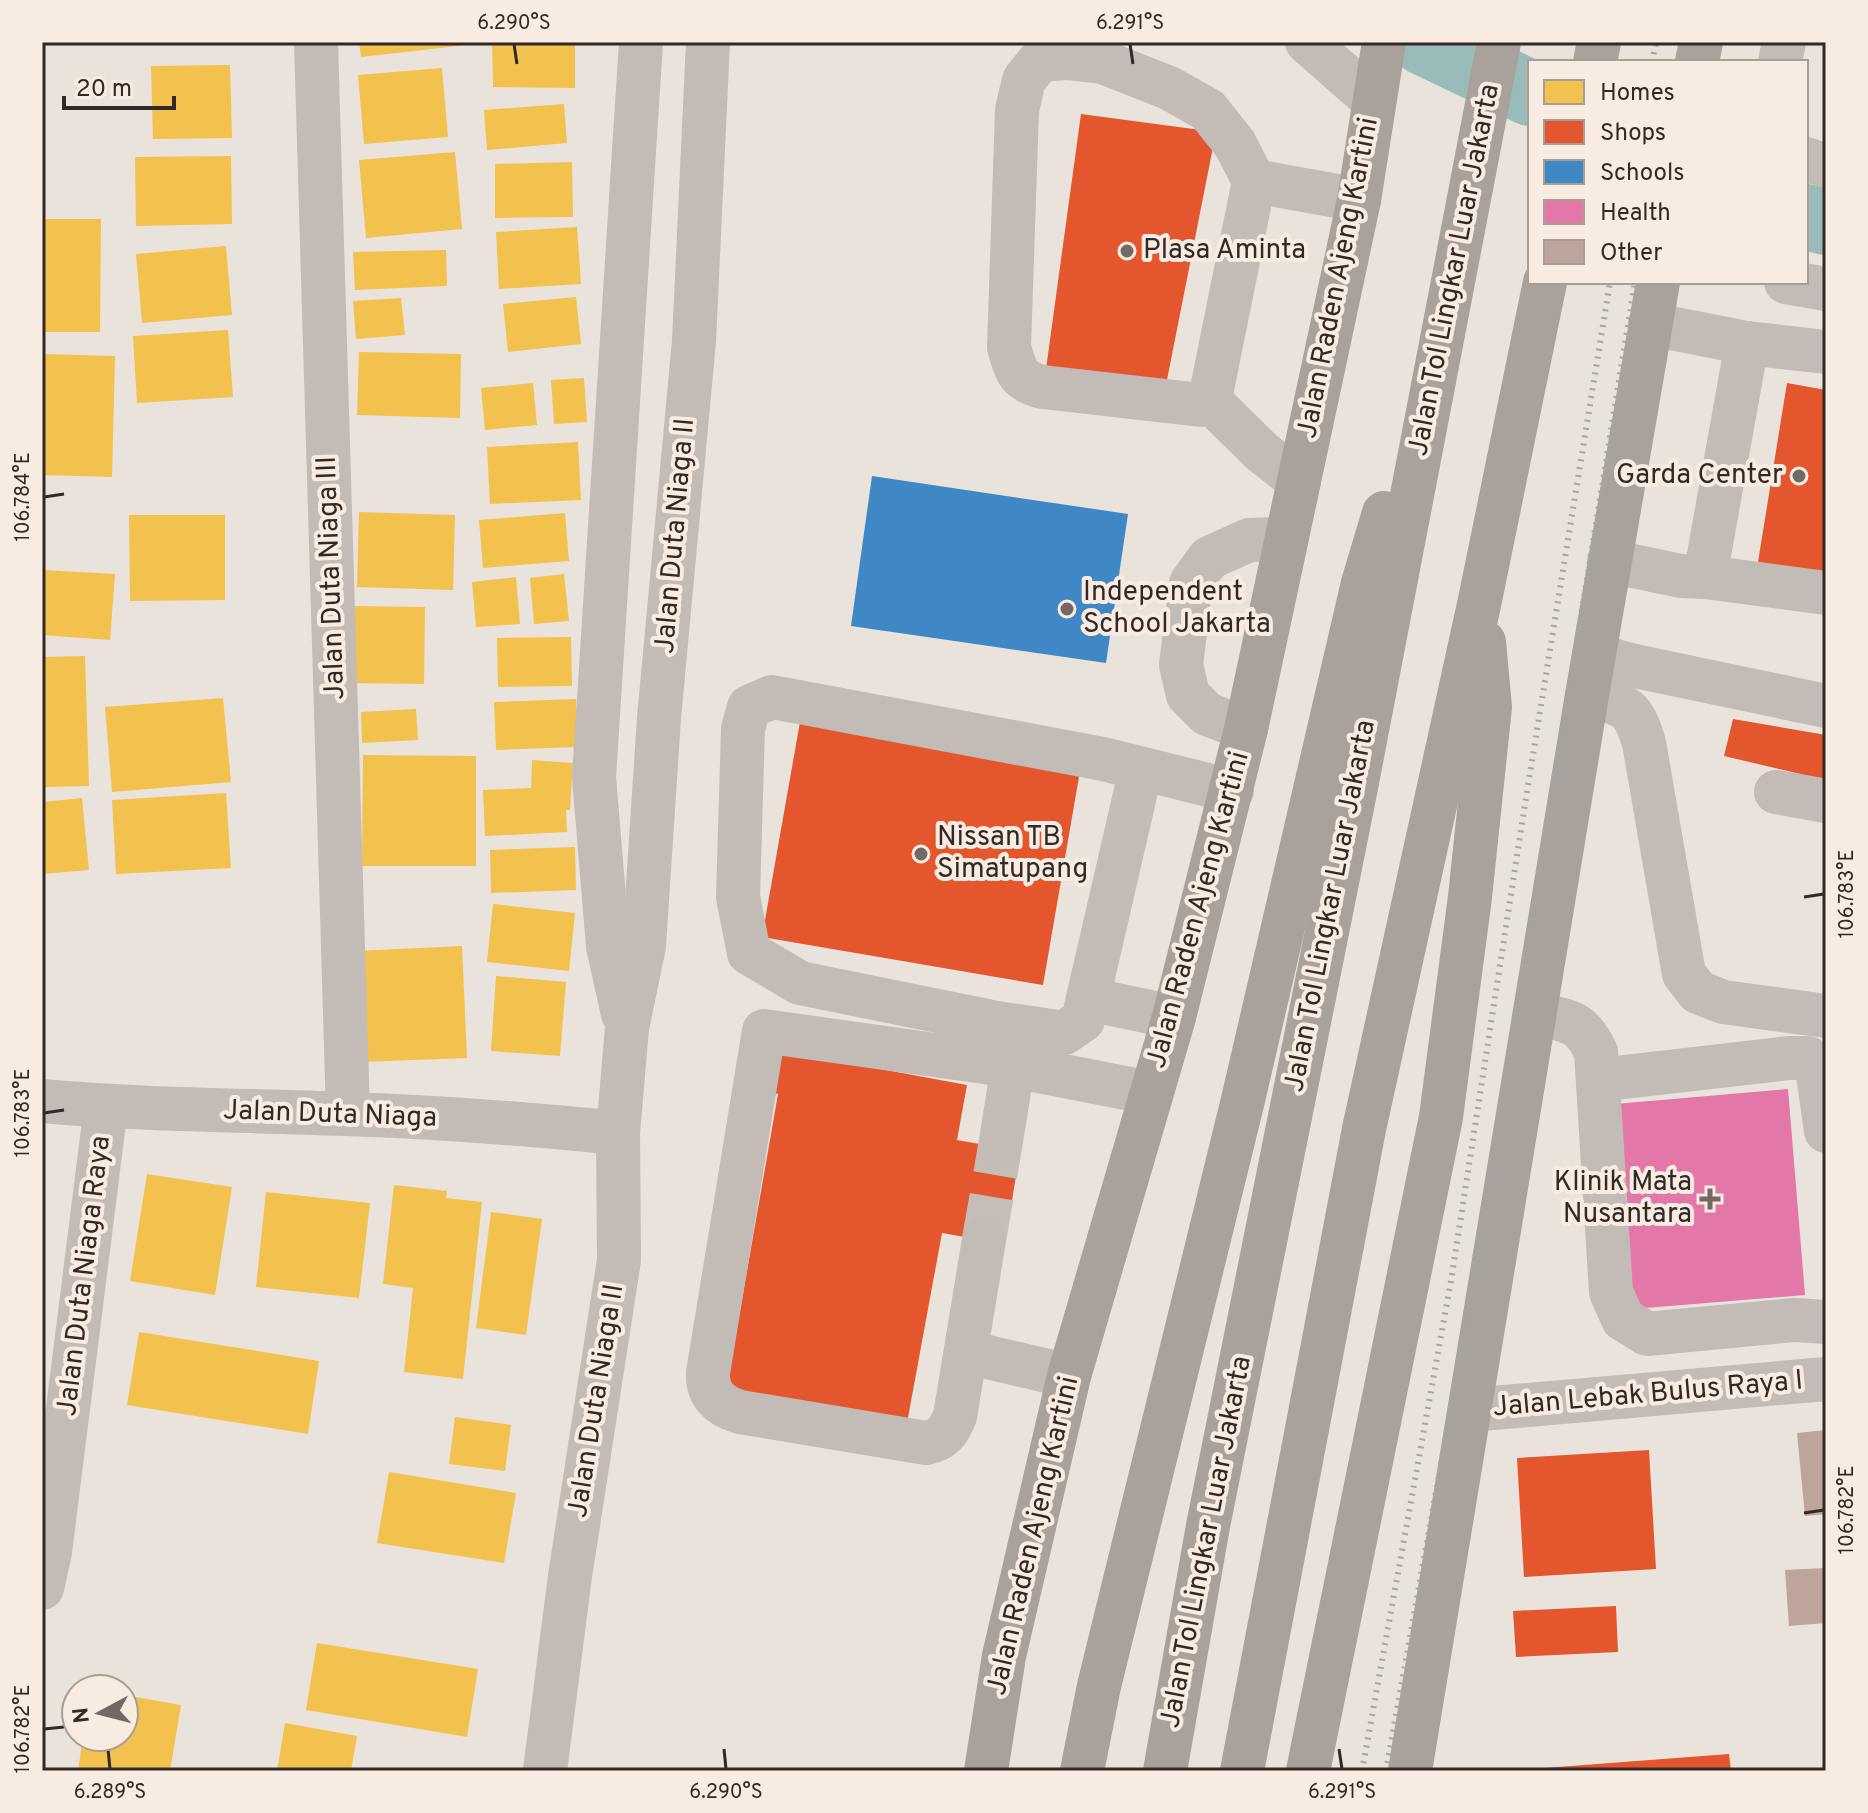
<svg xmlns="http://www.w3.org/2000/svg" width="1868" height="1813" font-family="Overpass,sans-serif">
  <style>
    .homes { fill: #f2c14e }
    .shops { fill: #e4572e }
    .schools { fill: #3f88c5 }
    .health { fill: #e377a8 }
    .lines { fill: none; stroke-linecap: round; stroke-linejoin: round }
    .river { stroke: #99bcba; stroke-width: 66 }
    .building { fill: #bda59d }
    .minor-tunnel { stroke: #c5beb7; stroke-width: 44; stroke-dasharray: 44 22; stroke-linecap: butt }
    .minor { stroke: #c2bbb6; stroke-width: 44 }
    .highway { stroke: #a9a29c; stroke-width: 44 }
    .rail { stroke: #aaa4a0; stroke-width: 6; stroke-dasharray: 2 6; stroke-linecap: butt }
    .ticks { fill: none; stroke: #322825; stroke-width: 3 }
    .poi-dot { fill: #726965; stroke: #f8ece2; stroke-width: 3 }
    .labels { text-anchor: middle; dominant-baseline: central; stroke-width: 8; stroke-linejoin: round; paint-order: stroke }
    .poi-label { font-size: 28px; fill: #322825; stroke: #f8ece2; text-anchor: start }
    .street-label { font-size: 28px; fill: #322825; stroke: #f8ece2 }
    .neatline { fill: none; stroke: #322825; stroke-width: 3 }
    .ticks-label { font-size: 20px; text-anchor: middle; fill: #322825 }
  </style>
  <rect width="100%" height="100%" fill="#eae3dc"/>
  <g class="homes">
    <path d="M359 42H475V44L361 57Z"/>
    <path d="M492 42H575V88L493 87Z"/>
    <path d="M230 65 232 138 153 139 151 66Z"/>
    <path d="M442 68 448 137 364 144 358 75Z"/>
    <path d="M564 104 567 143 487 150 484 110Z"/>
    <path d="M455 152 462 229 366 238 359 160Z"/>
    <path d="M231 156 232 224 136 226 135 157Z"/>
    <path d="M572 162 573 217 495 218V164Z"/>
    <path d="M42 219H101L100 332H42Z"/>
    <path d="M577 227 581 284 499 289 496 232Z"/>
    <path d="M226 246 232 315 142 323 136 254Z"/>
    <path d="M446 250 447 286 355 290 353 252Z"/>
    <path d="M576 297 581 344 508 352 503 304Z"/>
    <path d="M401 298 405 335 356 339 353 301Z"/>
    <path d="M228 330 233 397 137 403 133 336Z"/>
    <path d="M359 352 461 354 460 418 357 415Z"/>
    <path d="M42 354 115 356 112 477 42 475Z"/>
    <path d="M584 378 587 422 554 424 551 380Z"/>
    <path d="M533 383 537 425 485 430 481 388Z"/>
    <path d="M578 442 581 500 490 504 487 447Z"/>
    <path d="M359 512 455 515 453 590 357 587Z"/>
    <path d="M565 513 569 561 483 568 479 520Z"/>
    <path d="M129 515H225V600L130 601Z"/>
    <path d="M42 570 115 574 110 640 42 635Z"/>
    <path d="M564 574 569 621 534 624 530 578Z"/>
    <path d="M516 577 520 624 476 627 472 582Z"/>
    <path d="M352 606 425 607 424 684 351 683Z"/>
    <path d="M571 637 572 686 498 687 497 638Z"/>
    <path d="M85 656 89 786 42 787V657Z"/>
    <path d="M223 698 231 782 112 792 105 707Z"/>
    <path d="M576 699 578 747 496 750 494 702Z"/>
    <path d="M416 709 418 740 362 743 361 712Z"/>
    <path d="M363 755 476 756V866H362Z"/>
    <path d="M532 760 573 763 570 810H566L567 832 485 836 483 790 531 788Z"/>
    <path d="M226 793 231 868 116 874 112 800Z"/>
    <path d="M82 798 89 870 42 874V802Z"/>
    <path d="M575 847 576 890 491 893 490 850Z"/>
    <path d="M493 904 575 913 569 971 487 962Z"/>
    <path d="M462 946 467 1058 361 1062 356 951Z"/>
    <path d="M496 976 566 982 560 1056 491 1051Z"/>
    <path d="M147 1174 232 1187 215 1295 130 1281Z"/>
    <path d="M394 1185 447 1191 446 1198 482 1202 463 1379 404 1372 413 1288 383 1284Z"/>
    <path d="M266 1192 370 1203 359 1298 256 1287Z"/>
    <path d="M491 1212 542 1219 526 1335 476 1328Z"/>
    <path d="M139 1332 319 1361 308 1434 127 1405Z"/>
    <path d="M455 1417 511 1425 505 1471 449 1464Z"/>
    <path d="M389 1472 516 1493 504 1563 377 1543Z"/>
    <path d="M317 1643 478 1669 467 1737 306 1710Z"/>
    <path d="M124 1695 181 1705 170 1771H78L83 1737H124Z"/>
    <path d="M285 1723 357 1736 351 1771H277Z"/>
  </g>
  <g class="shops">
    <path d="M1081 114 1216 132 1165 390 1046 369Z"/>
    <path d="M1787 383 1826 390V575L1758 562Z"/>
    <path d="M1733 719 1826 735V780L1724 756Z"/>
    <path d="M800 722 1080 771 1043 985 762 937Z"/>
    <path d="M772 1049 967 1085 957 1140 1020 1151 1005 1244 942 1233 907 1423 726 1391 778 1094 765 1091Z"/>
    <path d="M1649 1450 1656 1569 1524 1577 1517 1458Z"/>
    <path d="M1616 1606 1618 1652 1516 1657 1513 1611Z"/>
    <path d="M1729 1754 1731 1771H1545L1544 1768Z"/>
  </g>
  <path class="schools" d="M872 476 1128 514 1106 663 851 626Z"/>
  <path class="health" d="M1788 1089 1805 1295 1633 1309 1615 1104Z"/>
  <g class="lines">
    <g class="river">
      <path d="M1423 42 1530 93"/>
      <path d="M1806 217 1826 222"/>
    </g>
  </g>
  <g class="building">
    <path d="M1826 1430V1514L1805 1516 1797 1433Z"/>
    <path d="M1826 1568V1623L1789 1626 1785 1570Z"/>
  </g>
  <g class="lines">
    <path class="minor-tunnel" d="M984 1240 1000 1147"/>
    <g class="minor">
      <path d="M316 42 348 1114"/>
      <path d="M1307 42 1374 101"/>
      <path d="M1066 58 1103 62 1169 88 1208 110 1235 144 1254 181 1211 394 1201 405 1043 387C1018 381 1016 372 1009 347L1017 110 1024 80 1040 60Z"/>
      <path d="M1780 62 1784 42"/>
      <path d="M1806 159 1826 166"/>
      <path d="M1254 181 1359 200"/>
      <path d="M1786 282 1826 289"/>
      <path d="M1650 324 1747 343 1826 352"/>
      <path d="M1208 399 1262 452 1299 481"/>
      <path d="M1609 561 1681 576 1705 577 1826 593"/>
      <path d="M1705 577 1747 343"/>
      <path d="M1594 655 1630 665 1826 706"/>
      <path d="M1587 695C1624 706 1632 703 1644 743L1684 974 1698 992 1723 1002 1826 1016"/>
      <path d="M1246 729 1207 714 1188 695 1181 665 1191 583 1209 558 1249 540 1286 539"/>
      <path d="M1141 769 1083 1020 1064 1033 997 1023 800 983 749 953 738 897 743 729 749 707 772 697 1103 759 1232 791"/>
      <path d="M1776 792 1826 801"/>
      <path d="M1088 999 1174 1017"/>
      <path d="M623 1014 608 946 594 777 641 42"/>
      <path d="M1536 1014C1570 1022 1580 1019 1596 1052L1611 1292 1623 1319 1647 1334 1794 1320 1826 1322"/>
      <path d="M1598 1080 1789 1058H1808L1817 1068 1826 1131"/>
      <path d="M42 1101C143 1110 244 1110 346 1114 437 1117 528 1124 618 1133"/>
      <path d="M1000 1147 1013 1066"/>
      <path d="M984 1240 955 1416C949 1431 943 1440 926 1443L740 1412C720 1406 707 1395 708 1373L764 1031 1013 1066 1151 1093"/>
      <path d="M966 1352 1069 1376"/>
      <path d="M1470 1410 1826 1379"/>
      <path d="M42 1588 50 1552 106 1106"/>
      <path d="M545 1771 570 1576 619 1260 618 1133 627 1028 644 946 659 718 694 341 708 42"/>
    </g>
    <g class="highway">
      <path d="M1595 62 1599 42"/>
      <path d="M1697 62 1701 42"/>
      <path d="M986 1771 1004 1656 1069 1376 1174 1017 1246 729 1359 200 1384 42"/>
      <path d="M1082 1771 1099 1686 1242 1104 1363 583 1384 513"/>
      <path d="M1165 1771 1208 1526 1357 782 1499 42"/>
      <path d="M1242 1771 1364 1129 1480 600 1545 282"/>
      <path d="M1308 1771 1441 1117 1470 897 1490 707 1484 642"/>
      <path d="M1410 1771 1587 695 1658 282"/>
    </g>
    <g class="rail">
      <path d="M1652 62 1656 42"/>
      <path d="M1678 62 1681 42"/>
      <path d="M1362 1771 1451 1281 1528 785 1610 282"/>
      <path d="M1386 1771 1473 1285 1635 282"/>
    </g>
  </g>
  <path class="ticks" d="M514 44 517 64M1130 44 1133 64M44 497 64 494M1804 897 1824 894M44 1113 64 1110M1804 1513 1824 1510M44 1729 64 1727M108 1749 110 1769M724 1749 726 1769M1339 1749 1342 1769"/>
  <g class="poi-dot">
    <circle cx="1127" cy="251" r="8"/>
    <circle cx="1799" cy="476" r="8"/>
    <circle cx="1067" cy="609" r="8"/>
    <circle cx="921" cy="854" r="8"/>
    <path d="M1706 1187h8v8h8v8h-8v8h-8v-8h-8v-8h8z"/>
  </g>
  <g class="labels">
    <g class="poi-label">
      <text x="1143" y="251">Plasa Aminta</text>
      <text x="1783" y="476" text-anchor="end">Garda Center</text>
      <text x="1083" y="593">Independent<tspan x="1083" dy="32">School Jakarta</tspan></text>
      <text x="937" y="838">Nissan TB<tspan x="937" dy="32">Simatupang</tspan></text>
      <text x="1692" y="1183" text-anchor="end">Klinik Mata<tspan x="1692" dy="32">Nusantara</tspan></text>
    </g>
    <g class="street-label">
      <text transform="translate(1455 270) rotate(-79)">Jalan Tol Lingkar Luar Jakarta</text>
      <text transform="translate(1339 278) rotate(-79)">Jalan Raden Ajeng Kartini</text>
      <text transform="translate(676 536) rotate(-85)">Jalan Duta Niaga II</text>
      <text transform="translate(332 578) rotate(-92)">Jalan Duta Niaga III</text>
      <text transform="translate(1331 906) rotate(-79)">Jalan Tol Lingkar Luar Jakarta</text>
      <text transform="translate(1199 910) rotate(-75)">Jalan Raden Ajeng Kartini</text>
      <text transform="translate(330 1115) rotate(2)">Jalan Duta Niaga</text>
      <text transform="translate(85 1276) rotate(-83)">Jalan Duta Niaga Raya</text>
      <text transform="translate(1648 1395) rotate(-5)">Jalan Lebak Bulus Raya I</text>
      <text transform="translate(597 1401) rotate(-81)">Jalan Duta Niaga II</text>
      <text transform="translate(1034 1536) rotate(-77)">Jalan Raden Ajeng Kartini</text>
      <text transform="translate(1207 1542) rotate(-79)">Jalan Tol Lingkar Luar Jakarta</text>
    </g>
  </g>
  <rect width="1868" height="1813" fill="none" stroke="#f8ece2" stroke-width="88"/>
  <rect x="1528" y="60" width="280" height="224" fill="#f8ece2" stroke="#a99e96" stroke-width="2"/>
  <rect x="1544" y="80" width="40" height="24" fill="#f2c14e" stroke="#a99e96" stroke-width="2"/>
  <text x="1600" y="100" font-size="24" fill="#322825">Homes</text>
  <rect x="1544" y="120" width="40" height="24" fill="#e4572e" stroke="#a99e96" stroke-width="2"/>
  <text x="1600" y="140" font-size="24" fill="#322825">Shops</text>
  <rect x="1544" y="160" width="40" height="24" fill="#3f88c5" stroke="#a99e96" stroke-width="2"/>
  <text x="1600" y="180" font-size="24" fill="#322825">Schools</text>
  <rect x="1544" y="200" width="40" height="24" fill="#e377a8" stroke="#a99e96" stroke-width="2"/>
  <text x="1600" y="220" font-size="24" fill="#322825">Health</text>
  <rect x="1544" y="240" width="40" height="24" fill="#bda59d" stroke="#a99e96" stroke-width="2"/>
  <text x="1600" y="260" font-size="24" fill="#322825">Other</text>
  <g transform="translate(100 1713) rotate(263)"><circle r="38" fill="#f8ece2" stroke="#a99e96" stroke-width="2"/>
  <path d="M0-6L14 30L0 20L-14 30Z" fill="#726965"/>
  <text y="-12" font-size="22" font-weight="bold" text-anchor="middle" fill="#322825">N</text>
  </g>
  <path d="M64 96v12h110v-12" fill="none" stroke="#322825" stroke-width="4"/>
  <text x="76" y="96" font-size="24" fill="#322825" stroke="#f8ece2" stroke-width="6" paint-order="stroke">20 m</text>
  <rect x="44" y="44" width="1780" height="1725" class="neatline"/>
  <g class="ticks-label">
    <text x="514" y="29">6.290°S</text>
    <text x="1130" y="29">6.291°S</text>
    <text transform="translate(22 497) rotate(-90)" y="7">106.784°E</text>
    <text transform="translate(1846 894) rotate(-90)" y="7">106.783°E</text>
    <text transform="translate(22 1113) rotate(-90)" y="7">106.783°E</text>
    <text transform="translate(1846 1510) rotate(-90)" y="7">106.782°E</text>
    <text transform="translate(22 1729) rotate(-90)" y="7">106.782°E</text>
    <text x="110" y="1798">6.289°S</text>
    <text x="726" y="1798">6.290°S</text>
    <text x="1342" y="1798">6.291°S</text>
  </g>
</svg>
